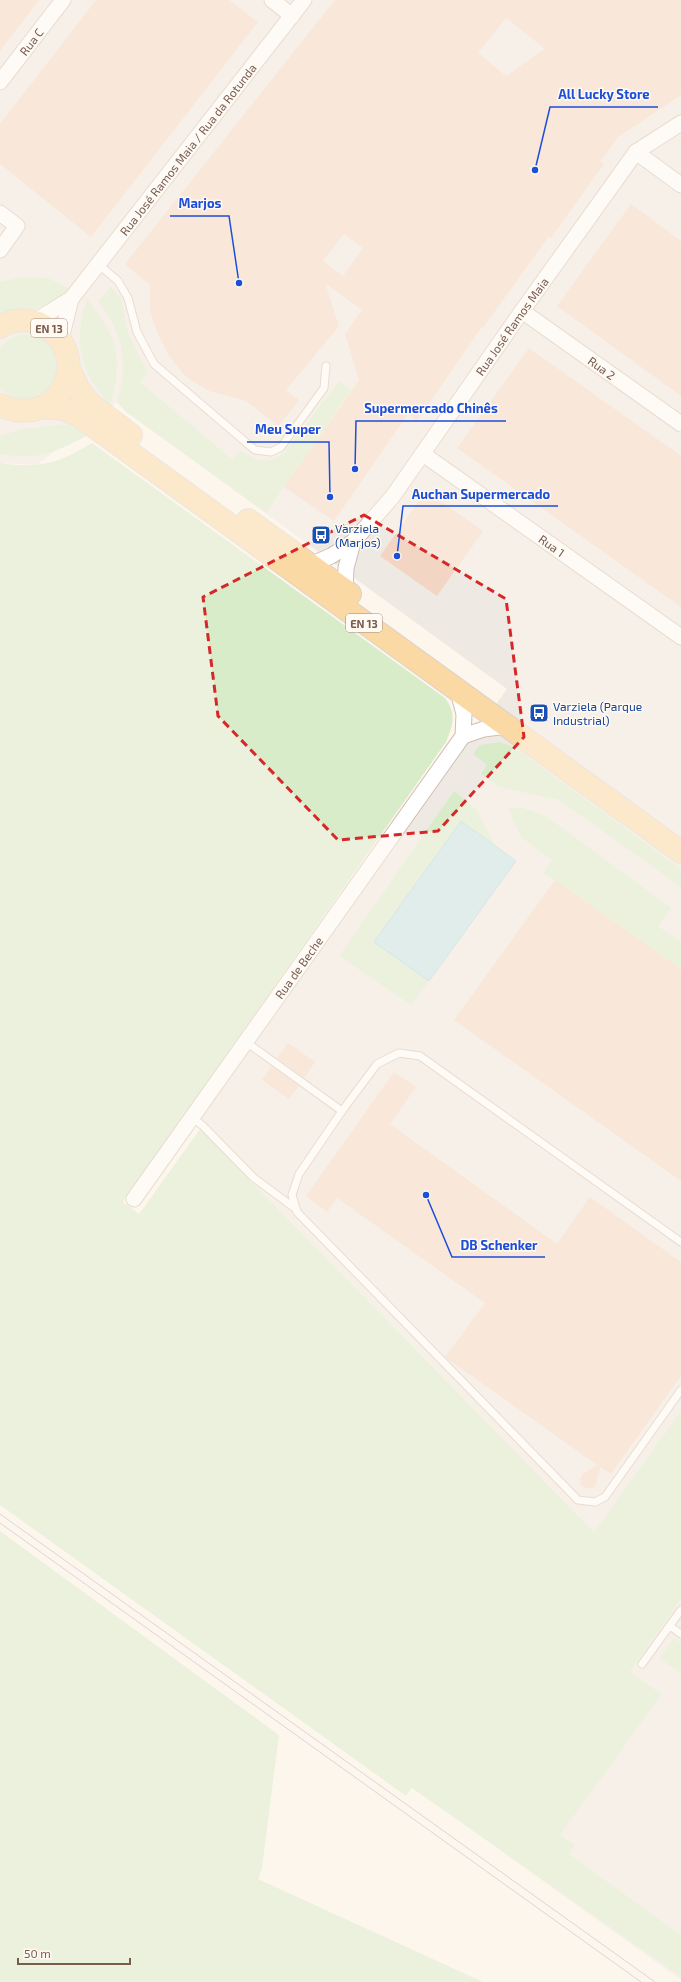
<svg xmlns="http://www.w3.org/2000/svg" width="681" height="1982" font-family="'Exo 2',sans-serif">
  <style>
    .industrial { fill: #efe9e4 }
    .green { fill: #d8ecc9 }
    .water { fill: #bfe3e8; stroke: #a5d3da }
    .building { fill: #f3d5c3; fill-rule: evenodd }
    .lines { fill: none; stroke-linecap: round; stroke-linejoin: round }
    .service-casing { stroke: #d1beb0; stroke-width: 9 }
    .minor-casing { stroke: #d1beb0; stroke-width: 17 }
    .primary-casing { stroke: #dad1cd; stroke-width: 24 }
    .service { stroke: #fff; stroke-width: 7 }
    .minor { stroke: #fff; stroke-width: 15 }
    .primary { stroke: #fbd9a5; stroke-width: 22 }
    .tram { stroke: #b9a8c9; stroke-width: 1 }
    .marked { fill: none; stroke: #d62828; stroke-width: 3; stroke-dasharray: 8 5; stroke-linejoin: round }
    .labels { text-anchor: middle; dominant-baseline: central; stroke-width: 3; stroke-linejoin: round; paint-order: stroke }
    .shield { fill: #fffaf3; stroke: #a28b7f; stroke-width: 1 }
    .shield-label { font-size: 11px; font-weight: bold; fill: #7a5c4d }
    .street-label { font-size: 12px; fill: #7a5c4d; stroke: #fffaf3 }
    .transit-label { font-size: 12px; fill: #164399; stroke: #fffaf3; text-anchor: start }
    .leader { fill: none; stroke: #1d4ed8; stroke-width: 1.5 }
    .callout-dot { fill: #1d4ed8; stroke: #fffaf3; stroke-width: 1.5 }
    .callout-label { font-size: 13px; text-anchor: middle; font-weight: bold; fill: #1d4ed8; stroke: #fffaf3; stroke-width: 3; stroke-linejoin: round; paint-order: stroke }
  </style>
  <rect width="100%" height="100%" fill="#fdf6ec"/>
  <path class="industrial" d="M0 0H681V1980L412 1787 594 1532 196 1125 507 689 125 411 117 402 37 465 0 463Z"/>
  <g class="green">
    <path d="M21 277 48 278 71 289C45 310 32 310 0 314V282Z"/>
    <path d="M111 286 121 298 128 332 148 373 140 382 232 459 240 450C257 461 264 465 283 454L339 381 351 390 266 513 125 411 117 402C129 362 123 334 98 301Z"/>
    <path d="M87 299C117 337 124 358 110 405 80 373 72 340 87 299Z"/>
    <path d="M23 334C37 335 55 341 58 358 59 365 57 374 56 381 52 386 46 393 41 397 27 406 10 398 0 388V348L12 337Z"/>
    <path d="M58 425 80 426 90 434C56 452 40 461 0 454V436L21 429Z"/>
    <path d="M92 443 445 698C457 714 453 725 446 742L123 1202 139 1214 200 1129 594 1532 681 1411V1599L630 1672 662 1694 560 1835 575 1845 569 1854 681 1935V1977L412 1788 406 1796 0 1505V463C40 469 59 463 92 443Z"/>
    <path d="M500 742 517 749 681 869V887L559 800 499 787 481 774 487 765 473 754 480 745Z"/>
    <path d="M454 791 477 810 495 846 460 821 374 942 429 981 411 1005 339 956Z"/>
    <path d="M508 808H523L546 816 671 908 658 926 681 942V969L555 880 543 874 552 860 521 837Z"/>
    <path d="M0 1531 279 1735 262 1868 258 1879 483 1982H0Z"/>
    <path d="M674 1638 681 1643V1674L659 1658Z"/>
  </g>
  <path class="water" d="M461 821 516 861 429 981 374 942Z"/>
  <g class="building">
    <path d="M0 0H39L0 51Z"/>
    <path d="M96 0H229L258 22 91 237 0 164V124Z"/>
    <path d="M335 0H681V95L618 137 600 162 604 164 551 238 549 236 482 329 481 328 417 421 408 414 334 521 284 487 359 380 345 334 362 310 325 283 339 326 286 390 299 400 279 426 246 401 209 391 185 376 169 356 158 334 150 312V285L125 264ZM506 18 545 49 506 76 478 53ZM344 234 363 248 343 276 323 261Z"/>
    <path d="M631 204 681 241V396L557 306Z"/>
    <path d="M529 348 681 456V607L457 448Z"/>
    <path d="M426 491 483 531 437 596 380 556Z"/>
    <path d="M555 880 681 969V1181L454 1020Z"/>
    <path d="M288 1043 315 1062 304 1078 277 1058Z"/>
    <path d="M272 1066 299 1086 289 1099 262 1080Z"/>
    <path d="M394 1072 416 1087 390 1124 557 1244 590 1197 681 1262V1376L611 1474 600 1467 596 1484 593 1488H585L581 1485 580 1480 583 1474 597 1465 445 1357 485 1303 337 1198 327 1212 306 1196Z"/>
  </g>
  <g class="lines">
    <g class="service-casing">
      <g id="service">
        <path d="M98 264 118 281 128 298 137 332 154 364 255 450 271 452 281 447 324 388 326 366"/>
        <path d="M246 1042 342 1111"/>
        <path d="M192 1117 203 1126 254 1178 296 1209"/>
        <path d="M681 1242 420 1056 399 1053 377 1064 342 1111 299 1174 292 1195 297 1212 578 1500 595 1502 605 1497 681 1390"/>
        <path d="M670 1626 681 1634"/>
        <path d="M642 1664 681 1610"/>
      </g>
    </g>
    <g class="minor-casing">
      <g id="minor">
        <path d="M272 0 292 16"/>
        <path id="s1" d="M0 82 63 0"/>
        <path d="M636 152 681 185"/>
        <path d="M0 213 17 226 0 250"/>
        <path id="s2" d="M522 311 681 424"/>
        <path id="s3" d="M35 321 71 299 304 0"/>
        <path d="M61 339 71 299"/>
        <path id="s4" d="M423 454 681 637"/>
        <path id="s5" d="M310 565 331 556 353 542 393 496 522 311 636 152 681 123"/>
        <path d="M345 591 346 568 353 542"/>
        <path d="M463 736 484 729 507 726"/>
        <path id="s6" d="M134 1199 463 736 464 714 458 691"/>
      </g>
    </g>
    <g class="primary-casing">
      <g id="primary">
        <path d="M0 327C10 320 26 318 38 323 98 350 61 433 0 405"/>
        <path d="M69 369 78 388 89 403 131 435"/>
        <path d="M43 407 63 409 78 415 681 852"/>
        <path d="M248 520 350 594"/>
      </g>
    </g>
    <use href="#service" class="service"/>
    <use href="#minor" class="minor"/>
    <use href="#primary" class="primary"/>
    <g class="tram">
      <path d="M0 1514 655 1982"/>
      <path d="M0 1523 641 1982"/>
    </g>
  </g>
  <path d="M0 0H681V1982H0ZM364 515 506 599 524 737 438 831 338 840 218 716 203 597Z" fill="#fdf6ec" fill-opacity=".55" fill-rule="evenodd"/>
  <path class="marked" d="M364 515 506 599 524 737 438 831 338 840 218 716 203 597Z"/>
  <defs>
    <g id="bus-square" transform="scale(1)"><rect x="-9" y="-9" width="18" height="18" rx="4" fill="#1a4fb4" stroke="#fffaf3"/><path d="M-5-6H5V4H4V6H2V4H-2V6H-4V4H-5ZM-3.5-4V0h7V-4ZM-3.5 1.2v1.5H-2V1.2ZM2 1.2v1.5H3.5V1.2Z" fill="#fff"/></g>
  </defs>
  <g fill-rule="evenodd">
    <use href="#bus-square" x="321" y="535"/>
    <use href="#bus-square" x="539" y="713"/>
  </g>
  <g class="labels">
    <g class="shield">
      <rect x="31" y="319" width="36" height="18" rx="3"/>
      <rect x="346" y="614" width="36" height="18" rx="3"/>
    </g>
    <g class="shield-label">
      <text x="49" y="328">EN 13</text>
      <text x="364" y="623">EN 13</text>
    </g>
    <g class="street-label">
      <text stroke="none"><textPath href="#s1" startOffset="51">Rua C</textPath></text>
      <text stroke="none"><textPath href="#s3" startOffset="232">Rua José Ramos Maia / Rua da Rotunda</textPath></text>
      <text stroke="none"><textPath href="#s5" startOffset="317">Rua José Ramos Maia</textPath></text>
      <text stroke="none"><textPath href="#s2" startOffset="98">Rua 2</textPath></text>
      <text stroke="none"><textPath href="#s4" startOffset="158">Rua 1</textPath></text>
      <text stroke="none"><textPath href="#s6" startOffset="284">Rua de Beche</textPath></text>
    </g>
    <g class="transit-label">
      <text x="335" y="528">Varziela<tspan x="335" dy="14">(Marjos)</tspan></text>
      <text x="553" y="706">Varziela (Parque<tspan x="553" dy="14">Industrial)</tspan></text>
    </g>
  </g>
  <path class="leader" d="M535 170L550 107H658M239 283L229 216H170M355 469L356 421H506M330 497L329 442H247M397 556L403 506H558M426 1195L452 1257H545"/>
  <g class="callout-dot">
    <circle cx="535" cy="170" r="4"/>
    <circle cx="239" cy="283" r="4"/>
    <circle cx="355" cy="469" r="4"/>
    <circle cx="330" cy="497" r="4"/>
    <circle cx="397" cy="556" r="4"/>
    <circle cx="426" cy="1195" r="4"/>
  </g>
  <g class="callout-label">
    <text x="604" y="99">All Lucky Store</text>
    <text x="200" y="208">Marjos</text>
    <text x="431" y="413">Supermercado Chinês</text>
    <text x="288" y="434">Meu Super</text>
    <text x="481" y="499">Auchan Supermercado</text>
    <text x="499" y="1250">DB Schenker</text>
  </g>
  <path d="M18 1958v6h112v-6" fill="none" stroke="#7a5c4d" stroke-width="2"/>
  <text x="24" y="1958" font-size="12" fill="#7a5c4d" stroke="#fffaf3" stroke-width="3" paint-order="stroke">50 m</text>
</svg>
